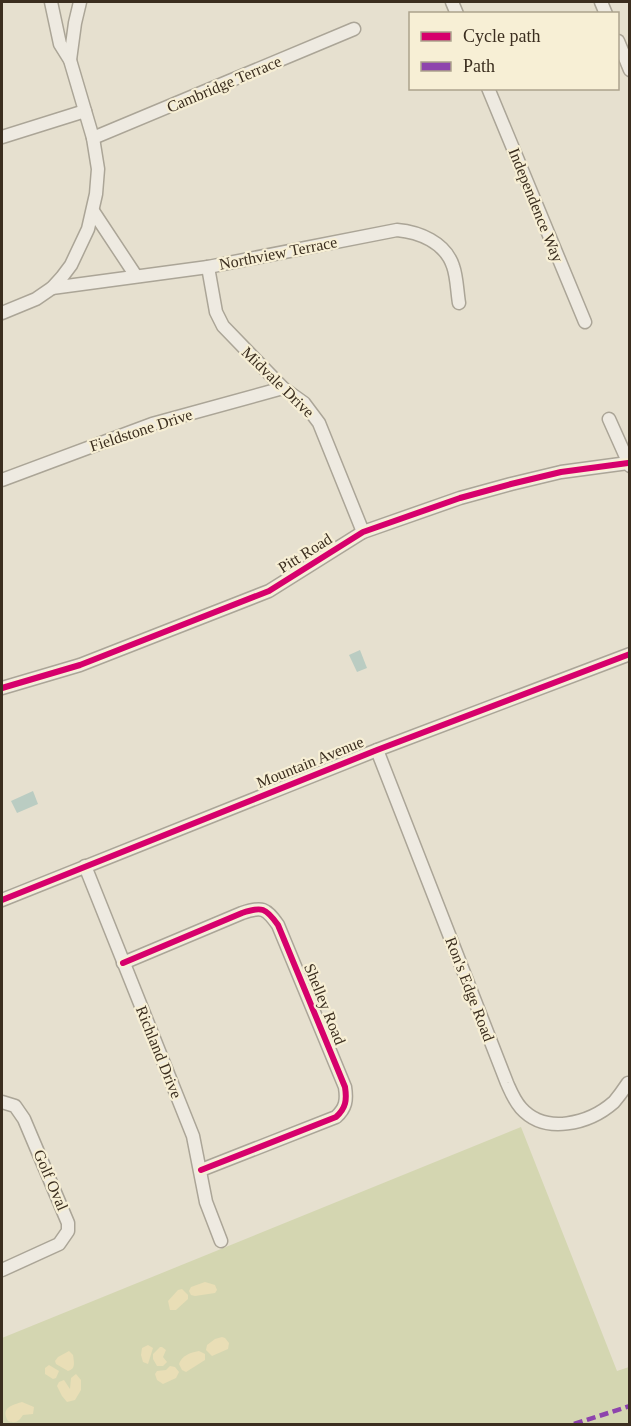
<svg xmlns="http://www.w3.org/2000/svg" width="631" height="1426" font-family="Georgia,serif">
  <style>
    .green { fill: #d4d6b1 }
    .sand { fill: #e9deb6 }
    .water { fill: #baccc2 }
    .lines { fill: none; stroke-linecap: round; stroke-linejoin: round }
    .minor-casing { stroke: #aba597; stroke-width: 15 }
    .minor { stroke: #eeeae1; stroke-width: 12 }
    .quiet { stroke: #8e44ad; stroke-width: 4.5; stroke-dasharray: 9 4.5; stroke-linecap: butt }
    .cycleway-casing { stroke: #f7efd5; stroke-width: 10 }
    .cycleway { stroke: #d6006c; stroke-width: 6 }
    .labels { text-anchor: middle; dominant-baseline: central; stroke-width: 4.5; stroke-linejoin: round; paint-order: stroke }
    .street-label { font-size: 16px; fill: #3b2e1f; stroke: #f7efd5 }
  </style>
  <rect width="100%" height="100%" fill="#e6e0cf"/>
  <path class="green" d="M521 1127 617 1371 629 1367V1424H2V1338Z"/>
  <g class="sand">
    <path d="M205 1282 215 1285 217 1290 215 1293 195 1296 191 1295 189 1291 191 1287Z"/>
    <path d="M182 1289 188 1295V1299L176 1310H170L168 1301 178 1290Z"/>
    <path d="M222 1337 225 1338 229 1343 228 1349 212 1356 206 1350 207 1345 215 1339Z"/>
    <path d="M148 1345 153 1348 148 1364 143 1362 141 1355 142 1348Z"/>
    <path d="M160 1347H162L166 1350 163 1357 167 1362 163 1366H157L153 1359V1354Z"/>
    <path d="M69 1351 73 1355C74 1362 76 1369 68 1371L56 1364 55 1361 58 1357Z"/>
    <path d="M199 1351 205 1354V1360L186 1372 182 1370 179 1364C182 1355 190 1353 199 1351Z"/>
    <path d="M49 1365 59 1371 56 1378 53 1379 45 1374V1368Z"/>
    <path d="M170 1366 175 1367 179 1372 176 1378 163 1384 157 1380 155 1374 157 1371 166 1370Z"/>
    <path d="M76 1374 81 1380V1390L75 1400 67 1402 62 1396 57 1386 59 1382 64 1380 70 1389 71 1378Z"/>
    <path d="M22 1402 34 1407 33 1414 23 1415C19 1421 16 1424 8 1421 0 1407 13 1405 22 1402Z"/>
  </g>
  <g class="water">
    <path d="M360 650 367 668 357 672 349 655Z"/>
    <path d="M33 791 38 804 17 813 11 801Z"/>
  </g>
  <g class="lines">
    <g class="minor-casing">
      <g id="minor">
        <path d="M452 2 457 14"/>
        <path d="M601 2 606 14"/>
        <path d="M618 41 630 70"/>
        <path d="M70 60 75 23 80 2"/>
        <path d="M488 88 585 322"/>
        <path d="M2 137 85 111"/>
        <path d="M93 138 354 29"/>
        <path d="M93 211 136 276"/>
        <path d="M208 267 216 312 223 326 283 388 304 403 319 423 363 532"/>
        <path d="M52 288 208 267 397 230C419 232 445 242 453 266 457 277 457 291 459 303"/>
        <path d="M2 313 36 299 52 288 62 277 71 265 88 229 96 194 98 169 93 138 70 60 60 44 51 2"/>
        <path d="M609 419 630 466"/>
        <path d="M2 480 152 424 283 388"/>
        <path d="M2 688 80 665 269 591 363 532 460 498 511 484 561 472 628 463"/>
        <path d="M377 750 507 1083C511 1092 514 1100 521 1108 545 1135 589 1124 614 1102 619 1096 624 1089 628 1083"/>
        <path d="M85 866 193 1136 206 1202 221 1241"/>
        <path d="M2 900 377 750 630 654"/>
        <path d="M123 963 242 913C262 906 266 908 278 925L345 1087C347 1100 346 1108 336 1117L201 1170"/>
        <path d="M2 1102 15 1106 24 1119 68 1223V1231L59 1244 2 1270"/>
      </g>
    </g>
    <use href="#minor" class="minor"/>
    <path class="quiet" d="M574 1424 630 1406"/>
    <g class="cycleway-casing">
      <g id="cycleway">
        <path d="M2 688 80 665 269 591 363 532 460 498 511 484 561 472 628 463"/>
        <path d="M2 900 377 750 630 654"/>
        <path d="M123 963 242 913C262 906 266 908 278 925L345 1087C347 1100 346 1108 336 1117L201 1170"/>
      </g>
    </g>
    <use href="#cycleway" class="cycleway"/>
  </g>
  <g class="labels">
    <g class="street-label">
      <text transform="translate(224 84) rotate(-23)">Cambridge Terrace</text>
      <text transform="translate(536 205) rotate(68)">Independence Way</text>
      <text transform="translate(278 253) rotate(-11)">Northview Terrace</text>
      <text transform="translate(278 382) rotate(44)">Midvale Drive</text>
      <text transform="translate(141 430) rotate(-18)">Fieldstone Drive</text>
      <text transform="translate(305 553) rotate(-32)">Pitt Road</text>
      <text transform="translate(310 762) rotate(-22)">Mountain Avenue</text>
      <text transform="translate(470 989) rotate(69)">Ron's Edge Road</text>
      <text transform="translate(325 1004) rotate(68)">Shelley Road</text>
      <text transform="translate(159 1052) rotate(68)">Richland Drive</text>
      <text transform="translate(51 1180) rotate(67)">Golf Oval</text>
    </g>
  </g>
  <rect width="631" height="1426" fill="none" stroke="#3b2e1f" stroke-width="6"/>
  <rect x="409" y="12" width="210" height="78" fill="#f7efd5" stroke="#aca28c" stroke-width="1.5"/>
  <rect x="421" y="32" width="30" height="9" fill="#d6006c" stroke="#aca28c" stroke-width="1.5"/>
  <text x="463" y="42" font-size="18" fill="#3b2e1f">Cycle path</text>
  <rect x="421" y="62" width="30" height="9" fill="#8e44ad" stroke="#aca28c" stroke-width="1.5"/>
  <text x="463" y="72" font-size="18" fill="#3b2e1f">Path</text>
</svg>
